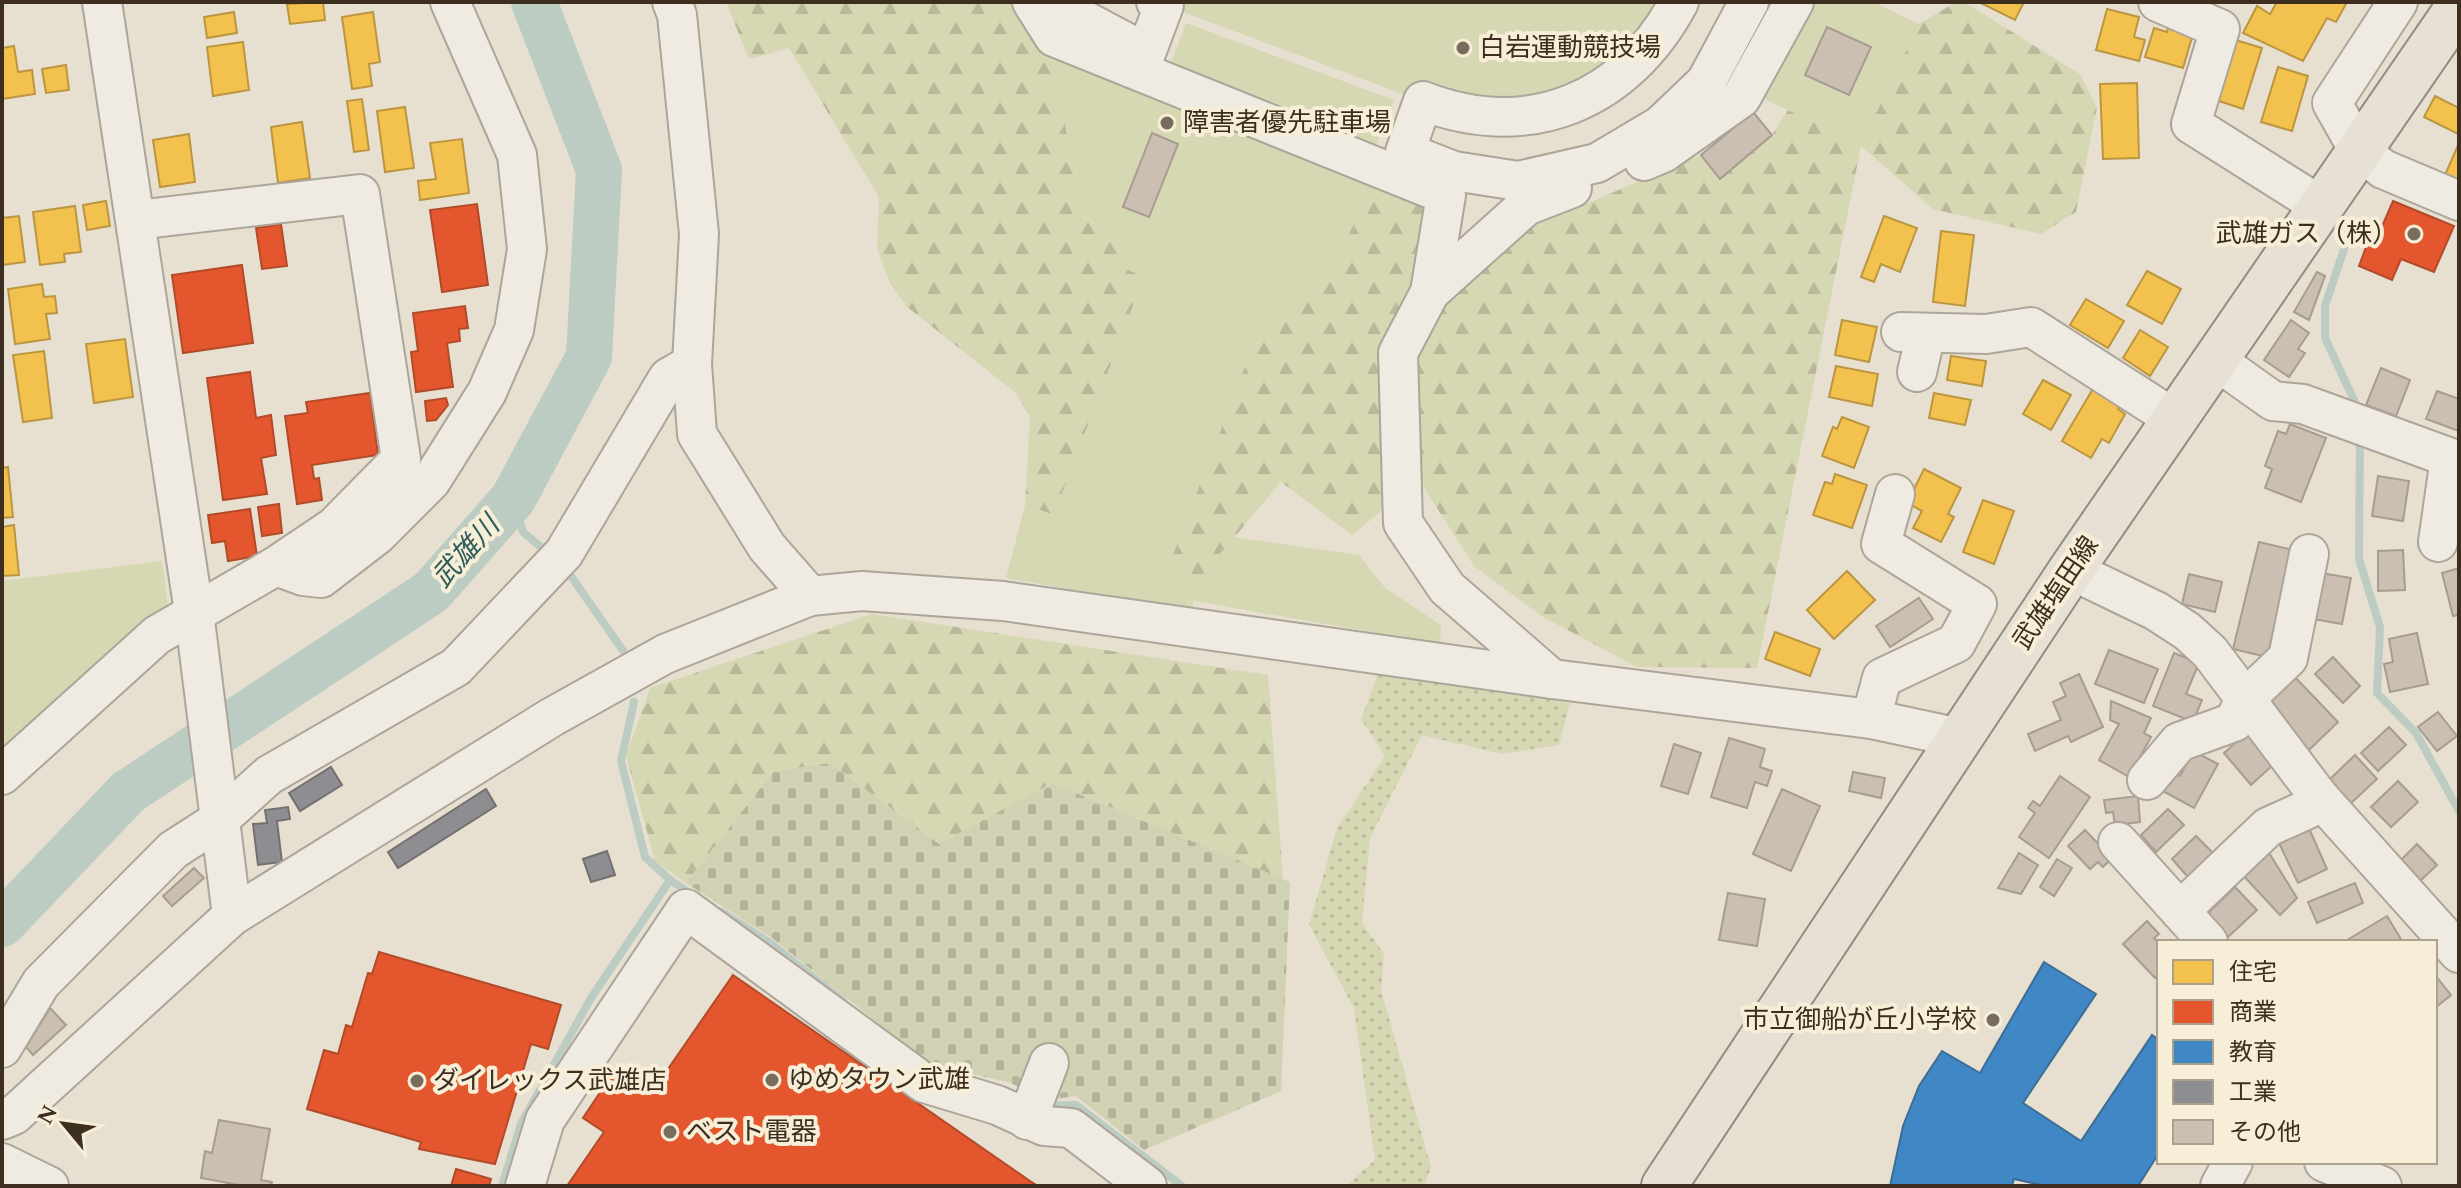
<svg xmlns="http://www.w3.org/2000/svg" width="2461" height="1188" font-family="Spectral,'Noto Sans JP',serif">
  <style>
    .grass { fill: url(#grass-dots) }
    .forest { fill: url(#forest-firs) }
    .cemetery { fill: url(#cemetery-stones) }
    .green { fill: #d6d7b3 }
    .homes { fill: #f2c14e; stroke: #bc9540; stroke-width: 2 }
    .shops { fill: #e4572e; stroke: #b24b2a; stroke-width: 2 }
    .schools { fill: #3f88c5; stroke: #3e6d94; stroke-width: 2 }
    .industry { fill: #8d8d92; stroke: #757070; stroke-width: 2 }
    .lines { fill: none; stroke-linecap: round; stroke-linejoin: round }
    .stream { stroke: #bcccc2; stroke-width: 8 }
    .river { stroke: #bcccc2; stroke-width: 46 }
    .building { fill: #cbbfb2; stroke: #a89c90; stroke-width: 2 }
    .minor-casing { stroke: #ada599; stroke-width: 42 }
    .major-casing { stroke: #928b80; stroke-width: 48 }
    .minor { stroke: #efebe3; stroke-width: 38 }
    .major { stroke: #e6e1d4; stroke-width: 44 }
    .poi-dot { fill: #786c5e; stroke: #f7eed8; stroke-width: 3 }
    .labels { text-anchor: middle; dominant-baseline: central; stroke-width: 8; stroke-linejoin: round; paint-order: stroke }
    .poi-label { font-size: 26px; fill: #3d2e20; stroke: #f7eed8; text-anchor: start }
    .street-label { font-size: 26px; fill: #3d2e20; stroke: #f7eed8 }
    .water-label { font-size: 28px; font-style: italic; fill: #2f5d5a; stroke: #f7eed8 }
  </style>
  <defs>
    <pattern id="grass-dots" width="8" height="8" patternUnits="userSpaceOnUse" patternTransform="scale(2)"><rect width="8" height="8" fill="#d6d7b3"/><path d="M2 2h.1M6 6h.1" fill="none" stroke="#b9b99a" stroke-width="1.8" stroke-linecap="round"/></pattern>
    <pattern id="forest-firs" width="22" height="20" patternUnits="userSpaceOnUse" patternTransform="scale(2)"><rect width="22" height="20" fill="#d6d7b3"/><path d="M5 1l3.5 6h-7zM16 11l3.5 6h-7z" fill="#b9b99a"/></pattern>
    <pattern id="cemetery-stones" width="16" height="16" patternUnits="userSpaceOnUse" patternTransform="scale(2)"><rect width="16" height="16" fill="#d1d1b3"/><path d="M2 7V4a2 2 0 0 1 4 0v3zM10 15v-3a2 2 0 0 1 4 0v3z" fill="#b4b49a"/></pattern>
  </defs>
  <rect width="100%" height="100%" fill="#e7e0d1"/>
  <path class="grass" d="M1378 674 1570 703 1559 745 1502 754 1422 735 1370 838 1362 923 1384 954 1381 990 1431 1167 1424 1186H1346L1375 1160 1354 1008 1309 925 1337 828 1385 756 1361 719Z"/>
  <g class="forest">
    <path d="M726 2H1018L1051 57 1085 220 1138 240 1144 277 1054 515 1025 505 1030 416 1016 393 906 306 889 281 877 248 879 197 789 48 749 59Z"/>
    <path d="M1956 2H1964L2080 74 2097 108 2076 212 2041 234 1933 209 1861 146 1757 668 1637 667 1543 617 1474 566 1423 486 1409 375 1426 322 1517 233 1701 155 1720 178 1772 135 1788 110 1861 144 1919 24Z"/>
    <path d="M1374 183 1425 208 1427 242 1382 358 1384 509 1352 535 1281 482 1200 578 1169 565 1259 329 1275 309 1316 300Z"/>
    <path d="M872 614 1268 675 1283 879 1052 783 939 844 830 763 773 772 686 883 655 861 626 756 650 688Z"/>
  </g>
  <path class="cemetery" d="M830 763 939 844 1052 783 1290 882 1281 1091 1144 1150 1076 1096 1049 1100 1008 1082 930 1065 772 938 686 883 773 772Z"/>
  <g class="green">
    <path d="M1156 2H1679L1601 93 1459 115Z"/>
    <path d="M1808 2H1873L1919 24 1861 145 1762 98Z"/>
    <path d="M1186 23 1394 100 1375 150 1167 74Z"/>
    <path d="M1051 57 1374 183 1316 301 1275 309 1259 330 1169 565 1200 578 1234 537 1359 555 1385 588 1441 625 1440 644 1194 601 1191 611 1006 578 1025 505 1054 515 1144 277 1126 269 1138 240 1085 220Z"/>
    <path d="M162 561 168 605 2 757V581Z"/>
  </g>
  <g class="homes">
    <path d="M323 2 325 20 290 24 287 4Z"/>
    <path d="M1979 2H2024L2015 20Z"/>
    <path d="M2277 2H2347L2336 22 2327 18 2303 61 2243 33 2257 6 2270 14Z"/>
    <path d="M2107 9 2139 17 2134 37 2145 40 2139 61 2096 50Z"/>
    <path d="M234 12 237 33 207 38 204 17Z"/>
    <path d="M373 12 380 62 369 64 372 86 352 89 342 17Z"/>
    <path d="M2170 20 2195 27 2183 68 2145 57 2154 28 2167 32Z"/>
    <path d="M2232 39 2262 48 2243 109 2213 99Z"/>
    <path d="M243 42 249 90 213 96 207 47Z"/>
    <path d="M14 46 18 72 32 70 35 94 2 99V48Z"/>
    <path d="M66 65 69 90 46 93 42 69Z"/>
    <path d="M2278 67 2308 76 2292 131 2261 122Z"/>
    <path d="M2137 83 2139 158 2103 159 2100 84Z"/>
    <path d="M2435 96 2459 108 2458 134 2424 117Z"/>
    <path d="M362 99 369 150 354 152 347 101Z"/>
    <path d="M405 107 414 168 385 172 377 111Z"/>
    <path d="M302 122 310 178 278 183 271 127Z"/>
    <path d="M189 134 195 182 160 187 153 140Z"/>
    <path d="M462 139 469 193 420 200 418 181 436 179 430 143Z"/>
    <path d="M2459 143V181L2445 175Z"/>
    <path d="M106 201 110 226 87 230 83 205Z"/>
    <path d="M75 206 81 252 64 254 65 262 40 265 33 212Z"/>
    <path d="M19 216 25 262 2 265V218Z"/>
    <path d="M1884 216 1917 228 1900 272 1881 264 1874 282 1861 277Z"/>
    <path d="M1941 231 1974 235 1965 306 1933 302Z"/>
    <path d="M2147 271 2181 289 2162 324 2127 305Z"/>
    <path d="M42 284 44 297 55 296 57 313 46 314 50 339 15 344 8 289Z"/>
    <path d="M2086 299 2124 321 2108 348 2070 325Z"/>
    <path d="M1842 320 1877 327 1869 362 1835 355Z"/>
    <path d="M2140 330 2168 347 2150 376 2123 358Z"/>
    <path d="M125 339 133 397 94 403 86 344Z"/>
    <path d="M44 351 52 418 23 422 13 355Z"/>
    <path d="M1951 356 1986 361 1982 386 1947 380Z"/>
    <path d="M1836 366 1878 374 1872 406 1829 397Z"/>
    <path d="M2043 380 2071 395 2051 430 2023 414Z"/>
    <path d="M2094 387 2121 403 2118 409 2125 414 2109 443 2102 439 2091 458 2062 441Z"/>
    <path d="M1934 393 1971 400 1965 425 1929 418Z"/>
    <path d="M1842 417 1869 427 1854 468 1822 456 1833 427 1837 429Z"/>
    <path d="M8 467 13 517 2 518V468Z"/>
    <path d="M1924 469 1961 488 1948 514 1954 517 1941 542 1913 528 1922 511 1907 503Z"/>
    <path d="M1835 474 1867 485 1852 528 1813 515 1825 482 1832 484Z"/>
    <path d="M1983 500 2014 511 1994 564 1963 552Z"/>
    <path d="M14 525 19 575 2 576V527Z"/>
    <path d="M1847 571 1875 600 1834 639 1807 610Z"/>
    <path d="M1775 632 1820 649 1810 676 1765 659Z"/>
  </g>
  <g class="shops">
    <path d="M2393 201 2454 226 2434 272 2401 259 2392 280 2359 266 2368 242 2374 245Z"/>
    <path d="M477 204 488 285 442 292 430 210Z"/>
    <path d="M281 224 287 266 262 269 256 228Z"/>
    <path d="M242 265 253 343 183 353 172 275Z"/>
    <path d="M465 306 468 328 459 329 460 341 447 343 453 387 416 392 411 352 418 351 413 313Z"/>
    <path d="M250 372 256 418 271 415 276 455 261 458 267 494 223 500 207 378Z"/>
    <path d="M370 393 378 455 312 465 314 479 319 478 322 500 297 504 285 416 308 413 306 402Z"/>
    <path d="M446 398 448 405 436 420 427 421 425 401Z"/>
    <path d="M279 504 282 533 262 536 258 507Z"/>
    <path d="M250 509 257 556 228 561 225 541 212 543 208 515Z"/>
    <path d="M379 952 561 1005 548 1049 531 1044 495 1164 419 1149 421 1142 307 1109 324 1050 338 1054 346 1025 352 1027 368 973 372 974Z"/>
    <path d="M733 975 1030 1181 1038 1186H567L604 1132 583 1118 617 1067 652 1092Z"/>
    <path d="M456 1169 491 1179 489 1186H451Z"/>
  </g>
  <path class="schools" d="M2044 962 2096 994 2023 1103 2081 1141 2152 1035 2159 1040V1153L2138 1186H2046L2014 1179 2012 1186H1890L1903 1126 1919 1086 1942 1051 1980 1073Z"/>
  <g class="industry">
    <path d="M331 767 342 785 300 811 289 793Z"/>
    <path d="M486 789 496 806 398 868 388 852Z"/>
    <path d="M288 807 290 819 277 821 282 862 258 865 253 824 267 823 265 810Z"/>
    <path d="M607 851 615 875 591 882 583 859Z"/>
  </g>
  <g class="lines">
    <g class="stream">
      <path d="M2350 231 2325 306V338L2360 413"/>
      <path d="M2360 434 2359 559 2380 627 2377 693 2416 733 2459 811"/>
      <path d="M513 499 523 532 548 553"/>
      <path d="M568 572 624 652"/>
      <path d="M634 702 621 761 645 857 670 880 693 895"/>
      <path d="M722 912 770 943 843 1001"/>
      <path d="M1043 1106 1076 1105 1182 1186"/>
      <path d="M502 1186 521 1124 591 998 670 880"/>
    </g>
    <path class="river" d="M2 924 128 792 431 592 513 499 589 357 599 170 534 2"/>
  </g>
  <g class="building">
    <path d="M1827 27 1871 47 1849 95 1805 75Z"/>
    <path d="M1753 112 1772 135 1720 179 1701 155Z"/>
    <path d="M1152 133 1178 144 1149 217 1123 207Z"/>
    <path d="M2317 272 2325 276 2309 320 2294 312Z"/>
    <path d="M2291 320 2309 333 2298 349 2305 353 2289 377 2264 360Z"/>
    <path d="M2381 368 2410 380 2396 416 2366 405Z"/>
    <path d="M2437 391 2459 399V431L2426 419Z"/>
    <path d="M2290 424 2326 438 2301 502 2265 488 2272 469 2265 466 2278 431 2286 434Z"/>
    <path d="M2378 476 2409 481 2403 521 2372 516Z"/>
    <path d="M2259 542 2293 550 2267 657 2233 649Z"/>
    <path d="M2403 550 2405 590 2378 591V551Z"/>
    <path d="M2459 568V615L2453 616 2442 573Z"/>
    <path d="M2321 573 2351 578 2342 624 2313 619Z"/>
    <path d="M2189 574 2222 582 2215 612 2182 604Z"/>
    <path d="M1919 598 1933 619 1890 647 1876 626Z"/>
    <path d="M2417 633 2428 684 2390 692 2384 664 2393 662 2389 639Z"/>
    <path d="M2109 650 2158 669 2144 703 2095 684Z"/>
    <path d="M2174 653 2199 663 2186 694 2202 700 2193 722 2153 706Z"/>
    <path d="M2333 657 2360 686 2343 703 2315 674Z"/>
    <path d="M2079 674 2103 727 2071 742 2068 736 2035 751 2028 734 2061 720 2053 702 2066 696 2060 683Z"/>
    <path d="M2292 674 2338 722 2309 750 2263 702Z"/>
    <path d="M2111 701 2151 718 2144 733 2151 737 2129 777 2099 760 2119 724 2110 720Z"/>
    <path d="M2438 712 2457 736 2437 751 2418 727Z"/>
    <path d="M2389 727 2406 745 2378 771 2361 753Z"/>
    <path d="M2246 733 2273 765 2251 785 2224 753Z"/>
    <path d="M1729 738 1765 749 1760 767 1772 771 1767 786 1755 782 1747 808 1711 797Z"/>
    <path d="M1674 744 1701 753 1688 794 1661 786Z"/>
    <path d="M2193 751 2218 764 2194 808 2159 789 2169 770 2180 776Z"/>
    <path d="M2355 755 2377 779 2350 804 2328 781Z"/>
    <path d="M1853 772 1885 778 1881 798 1849 791Z"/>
    <path d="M2060 776 2090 797 2049 858 2019 837 2035 813 2028 808 2033 801 2040 806Z"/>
    <path d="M2398 781 2418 802 2391 827 2371 807Z"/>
    <path d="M1782 789 1820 806 1791 871 1753 854Z"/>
    <path d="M2138 796 2140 822 2115 825 2113 812 2106 813 2104 800Z"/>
    <path d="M2168 809 2184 825 2156 852 2141 835Z"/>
    <path d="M2308 826 2327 869 2298 883 2278 841Z"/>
    <path d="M2085 830 2112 858 2103 867 2098 862 2090 869 2068 846Z"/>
    <path d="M2196 836 2213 853 2188 877 2172 859Z"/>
    <path d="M2417 844 2437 865 2419 882 2400 861Z"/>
    <path d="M2266 848 2297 898 2280 915 2240 872Z"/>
    <path d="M2019 853 2038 865 2021 894 1998 888Z"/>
    <path d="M2057 859 2072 868 2054 896 2040 887Z"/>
    <path d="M194 868 204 878 172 906 163 896Z"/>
    <path d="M2355 883 2363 903 2317 923 2308 902Z"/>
    <path d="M2235 887 2257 910 2228 937 2207 914Z"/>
    <path d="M1728 893 1765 899 1757 946 1719 940Z"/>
    <path d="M2387 916 2402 941 2344 942Z"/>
    <path d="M2147 921 2159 934 2154 938 2159 943V974L2155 978 2123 944Z"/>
    <path d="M2435 975 2451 995 2435 1008Z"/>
    <path d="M50 1008 66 1025 33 1055 26 1047Z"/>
    <path d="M219 1120 270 1129 261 1180 272 1182 271 1186H244L201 1178 205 1151 212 1153Z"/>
  </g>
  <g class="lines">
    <g class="minor-casing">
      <g id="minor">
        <path d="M102 2 194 612 232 916"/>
        <path d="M672 2 677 15 699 234 692 364 697 434 767 547 810 596 862 591 1003 601 1552 679 1871 719 1960 738"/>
        <path d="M1032 2 1054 37 1446 195 1430 292 1398 353 1403 523 1447 588 1552 679"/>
        <path d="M1064 2 1084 20 1146 53 1164 5 1156 2"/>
        <path d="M1679 2C1626 101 1530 142 1423 101L1405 152 1454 171 1518 181 1597 163 1661 125 1706 82 1749 2"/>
        <path d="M2158 2 2220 29 2191 124 2319 205"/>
        <path d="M2398 2 2332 103 2358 149 2383 169 2459 201"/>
        <path d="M1644 161 1663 153 1741 98 1794 2"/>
        <path d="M1430 292 1526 206 1572 188"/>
        <path d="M1901 332 1986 334 2031 327 2173 418"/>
        <path d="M2214 359 2273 401 2303 404 2459 461"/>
        <path d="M1917 372 1926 333"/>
        <path d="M2438 542 2450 458"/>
        <path d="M276 566 303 576 321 578 377 535 431 481 487 392 514 330 527 249 517 155 450 2"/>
        <path d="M2071 570 2156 611 2187 631 2210 652 2319 797 2459 953"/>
        <path d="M1871 719 1882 678 1956 643 1977 604 1881 544 1895 494"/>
        <path d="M2 775 157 635 276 566 334 527 401 459 360 194 136 220"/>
        <path d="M2147 780 2179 742 2234 722 2245 699 2288 658 2309 554"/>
        <path d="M2118 842 2208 942"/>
        <path d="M2180 911 2268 827 2308 809 2319 797"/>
        <path d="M2 1048 41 983 173 850 218 821 269 775 456 667 564 553 668 378 692 364"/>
        <path d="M2 1120 14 1115 232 916 552 717 665 654 810 596"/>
        <path d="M1027 1120 1049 1063"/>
        <path d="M2324 1162 2382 1186"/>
        <path d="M2 1163 49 1186"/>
        <path d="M525 1186 545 1120 686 909 924 1083 997 1105 1044 1126 1071 1128 1147 1186"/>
        <path d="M2220 1186 2233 1162"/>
      </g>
    </g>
    <g class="major-casing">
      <path id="major" d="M1664 1186 2071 570 2459 6"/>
    </g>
    <use href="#minor" class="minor"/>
    <use href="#major" class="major"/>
  </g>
  <g class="poi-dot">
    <circle cx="1463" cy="48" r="8"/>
    <circle cx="1167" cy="123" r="8"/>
    <circle cx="2414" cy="234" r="8"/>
    <circle cx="1993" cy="1020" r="8"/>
    <circle cx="772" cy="1080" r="8"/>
    <circle cx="417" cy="1081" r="8"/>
    <circle cx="670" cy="1132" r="8"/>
  </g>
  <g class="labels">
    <g class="poi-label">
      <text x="1479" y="48">白岩運動競技場</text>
      <text x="1183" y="123">障害者優先駐車場</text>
      <text x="2398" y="234" text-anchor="end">武雄ガス（株）</text>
      <text x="1977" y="1020" text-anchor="end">市立御船が丘小学校</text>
      <text x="788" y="1080">ゆめタウン武雄</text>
      <text x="433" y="1081">ダイレックス武雄店</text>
      <text x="686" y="1132">ベスト電器</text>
    </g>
    <g class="street-label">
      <text transform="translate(2056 593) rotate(-56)">武雄塩田線</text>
    </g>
    <g class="water-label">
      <text transform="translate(466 552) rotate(-48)">武雄川</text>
    </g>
  </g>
  <rect width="2461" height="1188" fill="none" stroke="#3d2e20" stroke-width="8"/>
  <rect x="2157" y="940" width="280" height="224" fill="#f7eed8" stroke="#ada18e" stroke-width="2"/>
  <rect x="2173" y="960" width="40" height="24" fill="#f2c14e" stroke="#ada18e" stroke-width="2"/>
  <text x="2229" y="980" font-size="24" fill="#3d2e20">住宅</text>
  <rect x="2173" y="1000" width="40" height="24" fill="#e4572e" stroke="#ada18e" stroke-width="2"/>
  <text x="2229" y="1020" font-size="24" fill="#3d2e20">商業</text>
  <rect x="2173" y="1040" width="40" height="24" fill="#3f88c5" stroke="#ada18e" stroke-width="2"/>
  <text x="2229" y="1060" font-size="24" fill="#3d2e20">教育</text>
  <rect x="2173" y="1080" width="40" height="24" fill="#8d8d92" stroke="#ada18e" stroke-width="2"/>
  <text x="2229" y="1100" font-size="24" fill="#3d2e20">工業</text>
  <rect x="2173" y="1120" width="40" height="24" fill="#cbbfb2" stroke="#ada18e" stroke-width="2"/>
  <text x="2229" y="1140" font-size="24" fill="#3d2e20">その他</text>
  <g transform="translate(64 1124) rotate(299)" stroke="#f7eed8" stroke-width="6" paint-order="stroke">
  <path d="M0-6L14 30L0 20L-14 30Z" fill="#3d2e20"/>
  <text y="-12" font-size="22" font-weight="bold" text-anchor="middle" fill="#3d2e20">N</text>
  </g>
</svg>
